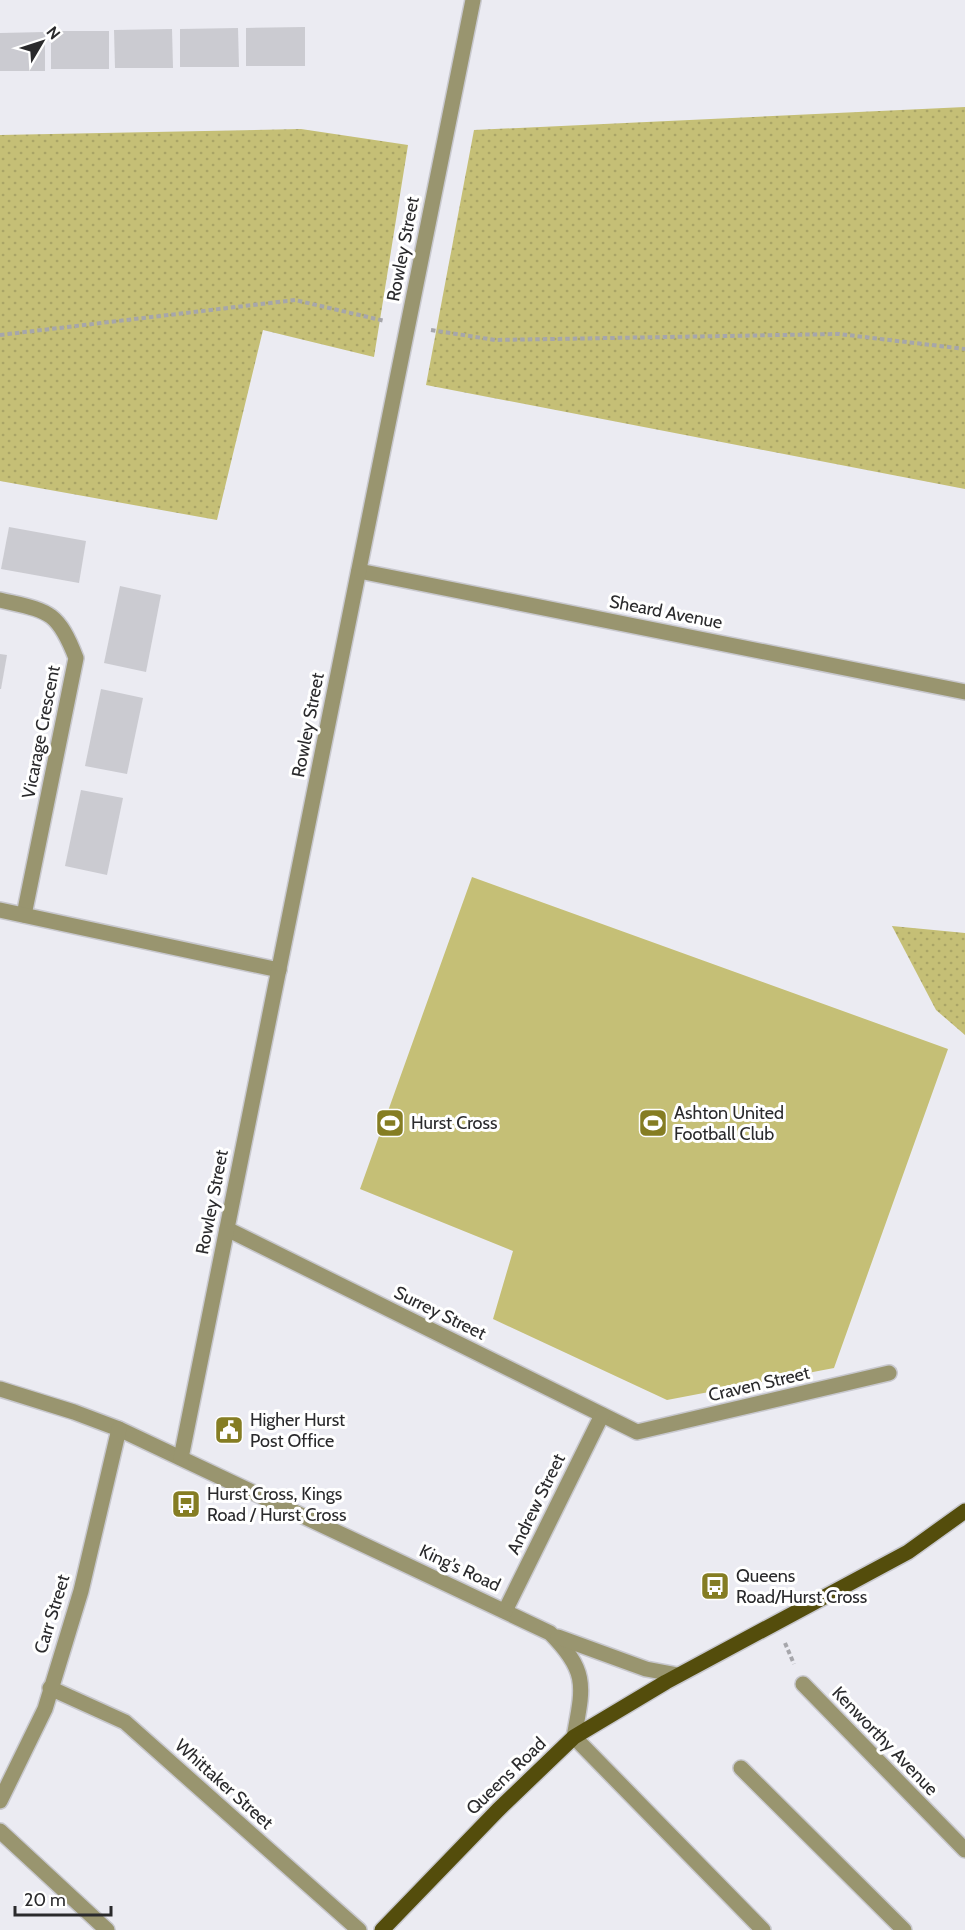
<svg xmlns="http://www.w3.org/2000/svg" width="965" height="1930" font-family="Cabin,sans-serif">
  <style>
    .grass { fill: url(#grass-dots) }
    .garden { fill: #c5bf76 }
    .building { fill: #cbcbd1 }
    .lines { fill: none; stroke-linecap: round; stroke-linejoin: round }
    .minor-casing { stroke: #c8c8ce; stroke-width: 18 }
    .major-casing { stroke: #c8c8ce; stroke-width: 18 }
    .path { stroke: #a6a6ab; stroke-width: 4; stroke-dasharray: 4.5 3; stroke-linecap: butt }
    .minor { stroke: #99956f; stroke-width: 15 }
    .major { stroke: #544d0c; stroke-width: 15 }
    .labels { text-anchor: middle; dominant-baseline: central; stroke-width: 6; stroke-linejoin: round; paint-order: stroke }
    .street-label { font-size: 18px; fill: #2a2a2c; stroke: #fff }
    .poi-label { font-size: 18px; fill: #2a2a2c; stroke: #fff; text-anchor: start }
  </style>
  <defs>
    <pattern id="grass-dots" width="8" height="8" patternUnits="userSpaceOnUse" patternTransform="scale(1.5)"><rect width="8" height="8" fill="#c5bf76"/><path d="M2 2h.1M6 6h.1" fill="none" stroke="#a9a466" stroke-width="1.8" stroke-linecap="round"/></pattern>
  </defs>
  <rect width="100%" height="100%" fill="#ebebf2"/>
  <g class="grass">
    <path d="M965 107V489L426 385 474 130Z"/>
    <path d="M301 129 408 145 374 357 263 330 217 520 0 481V135Z"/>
    <path d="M892 926 965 933V1035L936 1010Z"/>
  </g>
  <path class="garden" d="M472 877 948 1049 834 1368 667 1400 493 1319 513 1251 360 1189Z"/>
  <g class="building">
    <path d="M305 27V66H246V28Z"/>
    <path d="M238 28 239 67H180V29Z"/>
    <path d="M172 29 173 68H115L114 30Z"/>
    <rect x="51" y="31" width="58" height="38"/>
    <path d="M45 32V71H0V33Z"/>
    <path d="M9 527 86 541 79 583 1 569Z"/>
    <path d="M120 586 161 595 146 672 104 663Z"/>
    <path d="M0 654 7 655 1 689H0Z"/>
    <path d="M101 689 143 698 127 774 85 766Z"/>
    <path d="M81 790 123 798 107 875 65 866Z"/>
  </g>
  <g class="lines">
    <g class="minor-casing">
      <g id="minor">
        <path d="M359 571 965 692"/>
        <path d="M0 600C47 611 57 609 76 658L24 915"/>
        <path d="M0 910 279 970"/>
        <path d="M227 1229 637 1432 889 1373"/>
        <path d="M0 1389 74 1412 119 1429 550 1633C589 1672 583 1687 574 1737L763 1930"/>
        <path d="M181 1458 473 0"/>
        <path d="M505 1611 602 1415"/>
        <path d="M558 1637 646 1669 678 1675"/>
        <path d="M803 1684 965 1850"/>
        <path d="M50 1688 125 1722 359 1930"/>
        <path d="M741 1768 904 1930"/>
        <path d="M0 1801 45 1709 81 1591 119 1429"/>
        <path d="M0 1831 107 1930"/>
      </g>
    </g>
    <g class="major-casing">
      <path id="major" d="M382 1930 498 1810 574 1737 666 1682 908 1552 965 1511"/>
    </g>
    <g class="path">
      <path d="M431 330 495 340 839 334 965 349"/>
      <path d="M0 335 295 300 385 321"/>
      <path d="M785 1643 794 1664"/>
    </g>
    <use href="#minor" class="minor"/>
    <use href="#major" class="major"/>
  </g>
  <defs>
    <g id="stadium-square" transform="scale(1.5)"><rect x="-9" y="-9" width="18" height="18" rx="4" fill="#857d23" stroke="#fff"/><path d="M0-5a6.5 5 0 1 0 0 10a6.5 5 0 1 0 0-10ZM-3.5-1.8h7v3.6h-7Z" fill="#fff"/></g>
    <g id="civic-square" transform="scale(1.5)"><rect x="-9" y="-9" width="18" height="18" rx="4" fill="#857d23" stroke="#fff"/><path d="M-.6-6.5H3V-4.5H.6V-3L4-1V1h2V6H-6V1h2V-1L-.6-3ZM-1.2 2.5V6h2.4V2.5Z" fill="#fff"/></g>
    <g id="bus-square" transform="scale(1.5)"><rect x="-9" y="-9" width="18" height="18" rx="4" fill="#857d23" stroke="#fff"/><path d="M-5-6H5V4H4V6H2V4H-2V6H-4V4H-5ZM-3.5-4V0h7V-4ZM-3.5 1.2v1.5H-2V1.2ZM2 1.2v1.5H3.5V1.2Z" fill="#fff"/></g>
  </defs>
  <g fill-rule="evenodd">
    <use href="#stadium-square" x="390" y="1123"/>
    <use href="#stadium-square" x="653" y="1123"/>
    <use href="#civic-square" x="229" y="1430"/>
    <use href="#bus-square" x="186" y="1504"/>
    <use href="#bus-square" x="715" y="1586"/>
  </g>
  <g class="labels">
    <g class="street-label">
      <text transform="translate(403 249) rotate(-79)">Rowley Street</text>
      <text transform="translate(666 612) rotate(11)">Sheard Avenue</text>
      <text transform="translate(308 725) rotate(-79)">Rowley Street</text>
      <text transform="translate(41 732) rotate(-79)">Vicarage Crescent</text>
      <text transform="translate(212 1202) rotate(-79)">Rowley Street</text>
      <text transform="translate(440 1313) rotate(26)">Surrey Street</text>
      <text transform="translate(759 1384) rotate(-13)">Craven Street</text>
      <text transform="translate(536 1504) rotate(-64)">Andrew Street</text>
      <text transform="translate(460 1568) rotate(25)">King's Road</text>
      <text transform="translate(52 1614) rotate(-73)">Carr Street</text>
      <text transform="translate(885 1741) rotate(46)">Kenworthy Avenue</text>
      <text transform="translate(506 1776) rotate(-44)">Queens Road</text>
      <text transform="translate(224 1784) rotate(42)">Whittaker Street</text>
    </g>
    <g class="poi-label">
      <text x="674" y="1113">Ashton United<tspan x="674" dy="21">Football Club</tspan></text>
      <text x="411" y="1123">Hurst Cross</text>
      <text x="250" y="1420">Higher Hurst<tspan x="250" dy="21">Post Office</tspan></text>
      <text x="207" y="1494">Hurst Cross, Kings<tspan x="207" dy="21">Road / Hurst Cross</tspan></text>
      <text x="736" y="1576">Queens<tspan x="736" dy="21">Road/Hurst Cross</tspan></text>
    </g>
  </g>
  <g transform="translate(42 42) rotate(51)" stroke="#ffffff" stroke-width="4.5" paint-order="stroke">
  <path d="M0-4.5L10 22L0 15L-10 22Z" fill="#2a2a2c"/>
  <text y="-9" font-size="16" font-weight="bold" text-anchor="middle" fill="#2a2a2c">N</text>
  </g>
  <path d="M15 1906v9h96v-9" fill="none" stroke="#2a2a2c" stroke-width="3"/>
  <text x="24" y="1906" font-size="18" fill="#2a2a2c" stroke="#ffffff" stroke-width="4.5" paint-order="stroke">20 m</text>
</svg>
